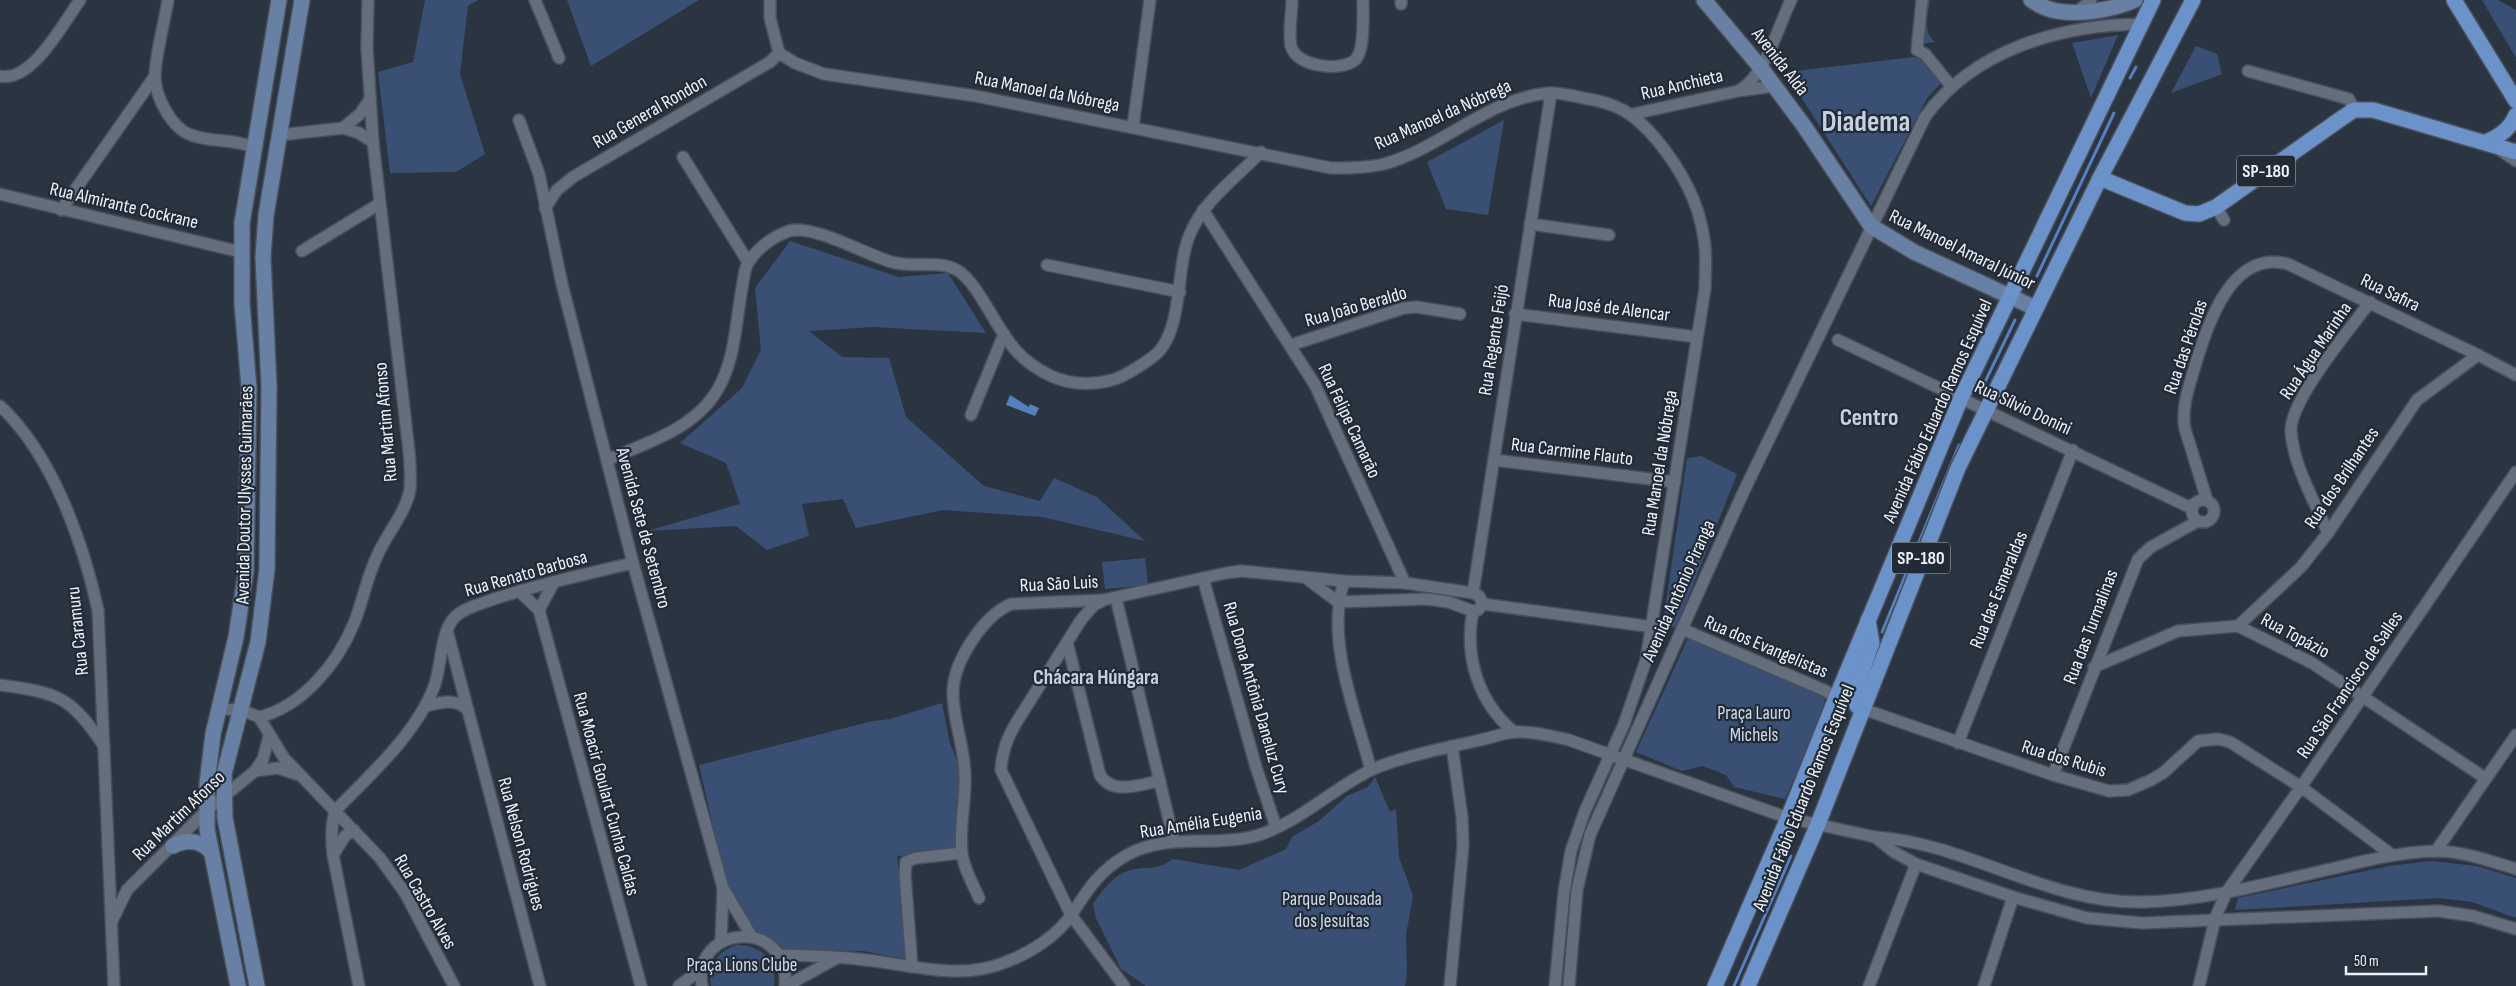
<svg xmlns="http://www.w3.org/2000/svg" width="2516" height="986" font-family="'Sofia Sans Condensed',sans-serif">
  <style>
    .green { fill: #395074 }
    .water { fill: #567fbd }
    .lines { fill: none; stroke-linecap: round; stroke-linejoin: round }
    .stream { stroke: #567fbd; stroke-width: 3 }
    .street-casing { stroke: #484f5a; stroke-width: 14 }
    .secondary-casing { stroke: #484f5a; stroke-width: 18 }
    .primary-casing { stroke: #484f5a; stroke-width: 18 }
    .street { stroke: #646e7d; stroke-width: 11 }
    .secondary { stroke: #6880a3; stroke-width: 15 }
    .primary { stroke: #6c92ca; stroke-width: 15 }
    .labels { text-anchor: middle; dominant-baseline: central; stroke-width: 4.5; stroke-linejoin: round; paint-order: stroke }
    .shield { fill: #222a36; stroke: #afb6bf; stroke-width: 1 }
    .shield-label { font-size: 18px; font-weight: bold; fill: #ecf2fa }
    .street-label { font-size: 19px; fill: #ecf2fa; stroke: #222a36 }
    .park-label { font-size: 19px; fill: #d0dcee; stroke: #222a36 }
    .quarter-label { font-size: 21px; font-weight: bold; fill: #c5d0e0; stroke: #222a36 }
    .district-label { font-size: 24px; font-weight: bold; fill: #c5d0e0; stroke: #222a36 }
    .town-label { font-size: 29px; font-weight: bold; fill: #c5d0e0; stroke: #222a36 }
  </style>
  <rect width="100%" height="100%" fill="#2b3441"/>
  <g class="green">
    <path d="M425 0H478L468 6 460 74 485 154 456 172 390 173 378 72 413 62Z"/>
    <path d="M567 0H699L591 66Z"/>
    <path d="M1916 0H1930C1928 15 1922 31 1935 42L1911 45Z"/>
    <path d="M2482 0H2498L2516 10V58Z"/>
    <path d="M2118 35 2091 98 2072 43Z"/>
    <path d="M2196 46 2217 54 2222 74 2171 93Z"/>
    <path d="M1914 57 1922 60 1941 83 1927 98 1871 206 1790 80 1796 71Z"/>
    <path d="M1504 120 1488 215 1446 209 1427 162Z"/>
    <path d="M790 241 899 277 948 273 986 333 873 327 809 331 842 357 889 358 906 417 984 486 1040 501 1054 478 1097 497 1145 541 1042 517 943 510 856 528 843 499 802 504 809 536 767 550 736 526 647 531 740 504 726 463 680 443 742 388 761 350 755 288Z"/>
    <path d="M1701 456 1737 474 1676 628 1663 624 1687 458Z"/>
    <path d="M1145 558 1148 585 1105 589 1102 562Z"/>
    <path d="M1689 636 1826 691 1823 708 1813 736 1785 799 1734 787 1726 775 1703 766 1682 771 1636 752Z"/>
    <path d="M942 703 950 744 959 764 956 852 897 856 906 959 863 951 781 950 769 938 755 932 727 886 699 765 873 721 890 719Z"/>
    <path d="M1375 777 1390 812 1396 809 1399 857 1413 896 1406 935 1407 971 1405 986H1146L1121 969 1096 918 1093 904C1102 891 1112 876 1128 871 1145 865 1156 872 1173 859L1239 870 1286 849 1292 837 1319 821 1347 796 1368 787Z"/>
    <path d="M2431 861 2477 866 2516 878V918L2472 902 2439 898 2235 910 2238 898 2389 866Z"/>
    <path d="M737 945C762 945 777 961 774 986H711C707 965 718 951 737 945Z"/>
  </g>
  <path class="water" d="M1010 395 1029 407 1030 404 1039 408 1035 416 1006 405Z"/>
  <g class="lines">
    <g class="stream">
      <path d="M2130 78 2136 67"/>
      <path d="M2037 276 2114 113"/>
      <path d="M1984 384 2015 320"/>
      <path d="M1882 632 1959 445"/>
      <path d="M1734 986 1791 856"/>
    </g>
    <g class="street-casing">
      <g id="street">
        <path d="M168 0C165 20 155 57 155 76 155 96 171 128 191 135 212 143 234 138 255 148"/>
        <path d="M535 0 559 58"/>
        <path d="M770 0V18L779 53 795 63 824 74 976 96 1331 168C1349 168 1366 168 1384 164 1442 148 1488 98 1549 93 1560 92 1573 96 1583 98 1617 103 1634 113 1656 139 1681 169 1699 201 1704 239 1707 255 1705 273 1705 289L1646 660 1624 724 1585 811 1571 851 1564 892 1555 986"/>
        <path d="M1292 0C1292 14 1288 32 1291 46 1296 67 1341 72 1355 60 1365 51 1363 14 1363 0"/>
        <path d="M1922 0 1917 50 1925 54 1951 86"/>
        <path d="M1401 4V0"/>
        <path d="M2077 12 2091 0"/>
        <path d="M2248 71 2349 99 2354 110"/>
        <path d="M0 76C32 83 64 22 80 0"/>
        <path d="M1740 90C1766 74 1778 27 1791 0"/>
        <path d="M1633 114 1738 91 1775 86"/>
        <path d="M519 120 539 174 562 284 633 563 723 888 752 937"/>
        <path d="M1133 126 1150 0"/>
        <path d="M343 128 360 114 370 99"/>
        <path d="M280 135 343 128 359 133 373 142"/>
        <path d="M2500 150 2516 161"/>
        <path d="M683 157 748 262"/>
        <path d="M0 194 241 252"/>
        <path d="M2216 207 2224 220"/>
        <path d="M545 208 557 190 573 177 770 62 779 53"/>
        <path d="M61 210 155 76"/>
        <path d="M1203 210 1315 385 1405 583"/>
        <path d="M1530 224 1609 235"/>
        <path d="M302 251 379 204"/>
        <path d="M1047 265 1180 292"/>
        <path d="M1515 314 1697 337"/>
        <path d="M1838 340 2187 506 2193 505"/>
        <path d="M1291 345 1404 308 1417 307 1460 314"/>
        <path d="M0 406C52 454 83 542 98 610L114 986"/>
        <path d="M971 415 1004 334"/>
        <path d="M607 460C646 443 695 429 718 389 735 360 736 321 742 288 744 279 744 267 750 260 759 247 774 236 789 231 814 224 866 255 892 262 914 269 940 258 960 272 969 279 976 289 982 299 1003 332 1012 357 1049 375 1070 385 1090 386 1112 380 1121 378 1130 372 1138 367 1146 362 1156 356 1161 349 1183 320 1176 266 1190 234 1203 201 1237 177 1261 152"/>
        <path d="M1494 460 1675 482"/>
        <circle cx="2203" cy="511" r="11"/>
        <path d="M2207 500 2185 429C2181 407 2189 387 2195 366 2208 324 2231 249 2288 264L2478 355 2516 375"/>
        <path d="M2328 533C2315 502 2294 467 2291 432 2289 401 2350 329 2370 302"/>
        <path d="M1203 578 1256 767 1276 827"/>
        <path d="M1344 581C1325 640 1356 713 1371 770"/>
        <path d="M519 591 539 610 641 986"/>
        <path d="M1473 593 1551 93"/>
        <path d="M1116 598 1174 841"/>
        <path d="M1102 601 1094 605 1081 620 1016 723C1007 739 1002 751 1001 770L1071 915 1124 986"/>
        <path d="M1483 604 1653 627"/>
        <path d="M539 610 554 582"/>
        <path d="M1473 611C1464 656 1478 702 1514 732"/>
        <path d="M2238 626 2301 567 2328 533 2417 400 2478 355"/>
        <path d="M1682 629 1826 691 1836 698"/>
        <path d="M448 634 540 986"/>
        <path d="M1067 642 1100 775C1113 796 1140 784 1160 781"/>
        <path d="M2094 667 2178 631 2238 626 2312 663 2485 778"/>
        <path d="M0 685C59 693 70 696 104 746"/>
        <path d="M426 706C441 702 456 698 468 710"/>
        <path d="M219 709 241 710 259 717 284 758 380 858 405 893 454 986"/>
        <path d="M1863 709 2053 775 2109 791 2128 790 2151 780 2163 773 2198 741 2218 739 2230 742 2301 787 2392 855"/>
        <path d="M259 717C302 707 338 663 354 623 363 601 367 576 378 554 387 533 406 513 410 489 411 477 410 463 409 451L373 142 367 48 368 0"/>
        <path d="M1958 743 2073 450"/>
        <path d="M255 771 278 768 296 774"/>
        <path d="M2053 775 2138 559 2151 547 2198 521"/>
        <path d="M1875 837C1967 843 2048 904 2142 902 2207 901 2272 882 2335 868 2368 860 2401 852 2435 851 2463 851 2490 861 2516 869"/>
        <path d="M2436 851 2516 735"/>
        <path d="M333 855 345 836 354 830"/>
        <path d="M979 898C973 884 963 867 962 852 959 827 966 801 965 776 965 748 953 721 953 693 953 662 983 616 1011 604L1103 600 1226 573 1242 571 1344 581 1405 583 1473 593 1479 596 1483 604 1478 610 1473 611 1448 602 1427 599 1338 602 1306 578"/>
        <path d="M112 921 127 890 206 811 255 771 263 759 269 736"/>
        <path d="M721 942 723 888"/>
        <path d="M779 955C808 956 837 956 866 960 913 965 960 981 1006 962 1030 953 1057 936 1072 914 1088 889 1100 870 1127 855 1167 832 1216 848 1259 835 1301 821 1332 789 1371 770 1403 756 1446 748 1480 740 1491 738 1503 733 1514 732 1532 731 1552 736 1569 740L1788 818 1875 837 1894 852 1916 864 2013 897 2087 918 2142 923 2438 911 2473 916 2516 929"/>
        <path d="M912 967 905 874 906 862 916 858 962 853"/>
        <path d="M359 986 333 855C331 839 331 826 335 811 370 775 416 734 434 687 442 666 440 630 456 616 466 607 481 604 494 599 539 584 587 574 633 563"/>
        <path d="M679 986 702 969"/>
        <path d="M702 986C691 924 791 917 785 986"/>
        <path d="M786 986 837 958"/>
        <path d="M1450 986 1463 846 1462 817 1452 746"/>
        <path d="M1569 986 1577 890 1590 835 1742 495 1925 117C1974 49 2061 25 2141 24"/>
        <path d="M1869 986 1916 864"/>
        <path d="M1984 986 2013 897"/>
        <path d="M2199 986 2215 919 2226 893 2301 787 2516 472"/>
      </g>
    </g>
    <g class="secondary-casing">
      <g id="secondary">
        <path d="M1704 0 1761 68 1804 126 1871 226 1914 252 2035 308"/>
        <path d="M2031 0C2039 5 2047 10 2057 11 2080 15 2113 10 2135 0"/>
        <path d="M173 846C187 839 201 840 211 852"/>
        <path d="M238 986 207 829V784L213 734 236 637 246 571 249 388 242 303V223L279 0"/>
        <path d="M257 986 225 818 224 774 258 642 267 569 269 387 263 257 266 215 302 0"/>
      </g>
    </g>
    <g class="primary-casing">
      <g id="primary">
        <path d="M2454 0 2516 101"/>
        <path d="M2486 142C2500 136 2510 129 2516 115"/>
        <path d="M2100 178 2185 213 2199 214 2216 207 2342 118 2354 110H2373L2516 152"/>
        <path d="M1863 709 1857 706 1853 697 1872 643 1868 620"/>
        <path d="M1715 986 1788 818 1836 698 1961 398 2153 0"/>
        <path d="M1748 986 1818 824 1958 468 2100 178 2193 0"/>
      </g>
    </g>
    <use href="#street" class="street"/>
    <use href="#secondary" class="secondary"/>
    <use href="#primary" class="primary"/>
  </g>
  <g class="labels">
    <g class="shield">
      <rect x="2237" y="155.5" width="58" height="31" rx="4"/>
      <rect x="1892" y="542.5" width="58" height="31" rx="4"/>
    </g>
    <g class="shield-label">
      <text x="2266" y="171">SP-180</text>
      <text x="1921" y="558">SP-180</text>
    </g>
    <g class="street-label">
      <text transform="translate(1780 62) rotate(52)">Avenida Alda</text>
      <text transform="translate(1682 85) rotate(-13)">Rua Anchieta</text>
      <text transform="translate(1047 92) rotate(11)">Rua Manoel da Nóbrega</text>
      <text transform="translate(650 112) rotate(-30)">Rua General Rondon</text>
      <text transform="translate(1443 115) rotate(-24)">Rua Manoel da Nóbrega</text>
      <text transform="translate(124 206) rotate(13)">Rua Almirante Cockrane</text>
      <text transform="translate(1962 250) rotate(26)">Rua Manoel Amaral Júnior</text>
      <text transform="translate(2390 293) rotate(26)">Rua Safira</text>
      <text transform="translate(1356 307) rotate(-16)">Rua João Beraldo</text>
      <text transform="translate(1609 308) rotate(7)">Rua José de Alencar</text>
      <text transform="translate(1494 340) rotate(-81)">Rua Regente Feijó</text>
      <text transform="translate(2186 347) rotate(-71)">Rua das Pérolas</text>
      <text transform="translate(2316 351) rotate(-56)">Rua Água Marinha</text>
      <text transform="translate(2023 408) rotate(25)">Rua Sílvio Donini</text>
      <text transform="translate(1938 411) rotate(-66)">Avenida Fábio Eduardo Ramos Esquível</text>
      <text transform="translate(1349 421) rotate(65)">Rua Felipe Camarão</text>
      <text transform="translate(386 422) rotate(-95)">Rua Martim Afonso</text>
      <text transform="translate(1572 452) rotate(7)">Rua Carmine Flauto</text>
      <text transform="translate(1660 463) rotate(-81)">Rua Manoel da Nóbrega</text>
      <text transform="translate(2342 478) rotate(-56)">Rua dos Brilhantes</text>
      <text transform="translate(245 495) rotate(-89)">Avenida Doutor Ulysses Guimarães</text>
      <text transform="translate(643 528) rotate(75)">Avenida Sete de Setembro</text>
      <text transform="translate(526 574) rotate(-16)">Rua Renato Barbosa</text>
      <text transform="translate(1059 584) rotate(-3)">Rua São Luis</text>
      <text transform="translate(1999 590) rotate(-68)">Rua das Esmeraldas</text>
      <text transform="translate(1679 591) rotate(-66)">Avenida Antônio Piranga</text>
      <text transform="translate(2091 627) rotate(-69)">Rua das Turmalinas</text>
      <text transform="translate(78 631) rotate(-96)">Rua Caramuru</text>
      <text transform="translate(2295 636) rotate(28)">Rua Topázio</text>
      <text transform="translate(1766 647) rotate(23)">Rua dos Evangelistas</text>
      <text transform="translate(2350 685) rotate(-56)">Rua São Francisco de Salles</text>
      <text transform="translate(1256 698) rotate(74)">Rua Dona Antônia Daneluz Cury</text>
      <text transform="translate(2064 759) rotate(17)">Rua dos Rubis</text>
      <text transform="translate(606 794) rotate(75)">Rua Moacir Goulart Cunha Caldas</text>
      <text transform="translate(1804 798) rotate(-68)">Avenida Fábio Eduardo Ramos Esquível</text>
      <text transform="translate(179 816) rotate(-44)">Rua Martim Afonso</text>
      <text transform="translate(1201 823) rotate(-9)">Rua Amélia Eugenia</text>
      <text transform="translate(521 844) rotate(75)">Rua Nelson Rodrigues</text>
      <text transform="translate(425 902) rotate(60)">Rua Castro Alves</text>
    </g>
    <g class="park-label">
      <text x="1754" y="713">Praça Lauro<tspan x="1754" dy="22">Michels</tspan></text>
      <text x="1332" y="899">Parque Pousada<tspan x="1332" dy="22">dos Jesuítas</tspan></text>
      <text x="742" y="965">Praça Lions Clube</text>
    </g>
    <g class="quarter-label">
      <text x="1096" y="677">Chácara Húngara</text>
    </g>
    <g class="district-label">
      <text x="1869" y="417">Centro</text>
    </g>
    <g class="town-label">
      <text x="1866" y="122">Diadema</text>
    </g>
  </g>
  <path d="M2346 966v8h80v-8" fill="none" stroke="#ecf2fa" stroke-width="2.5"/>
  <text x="2354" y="966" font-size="15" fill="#ecf2fa" stroke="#222a36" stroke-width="4" paint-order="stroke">50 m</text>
</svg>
